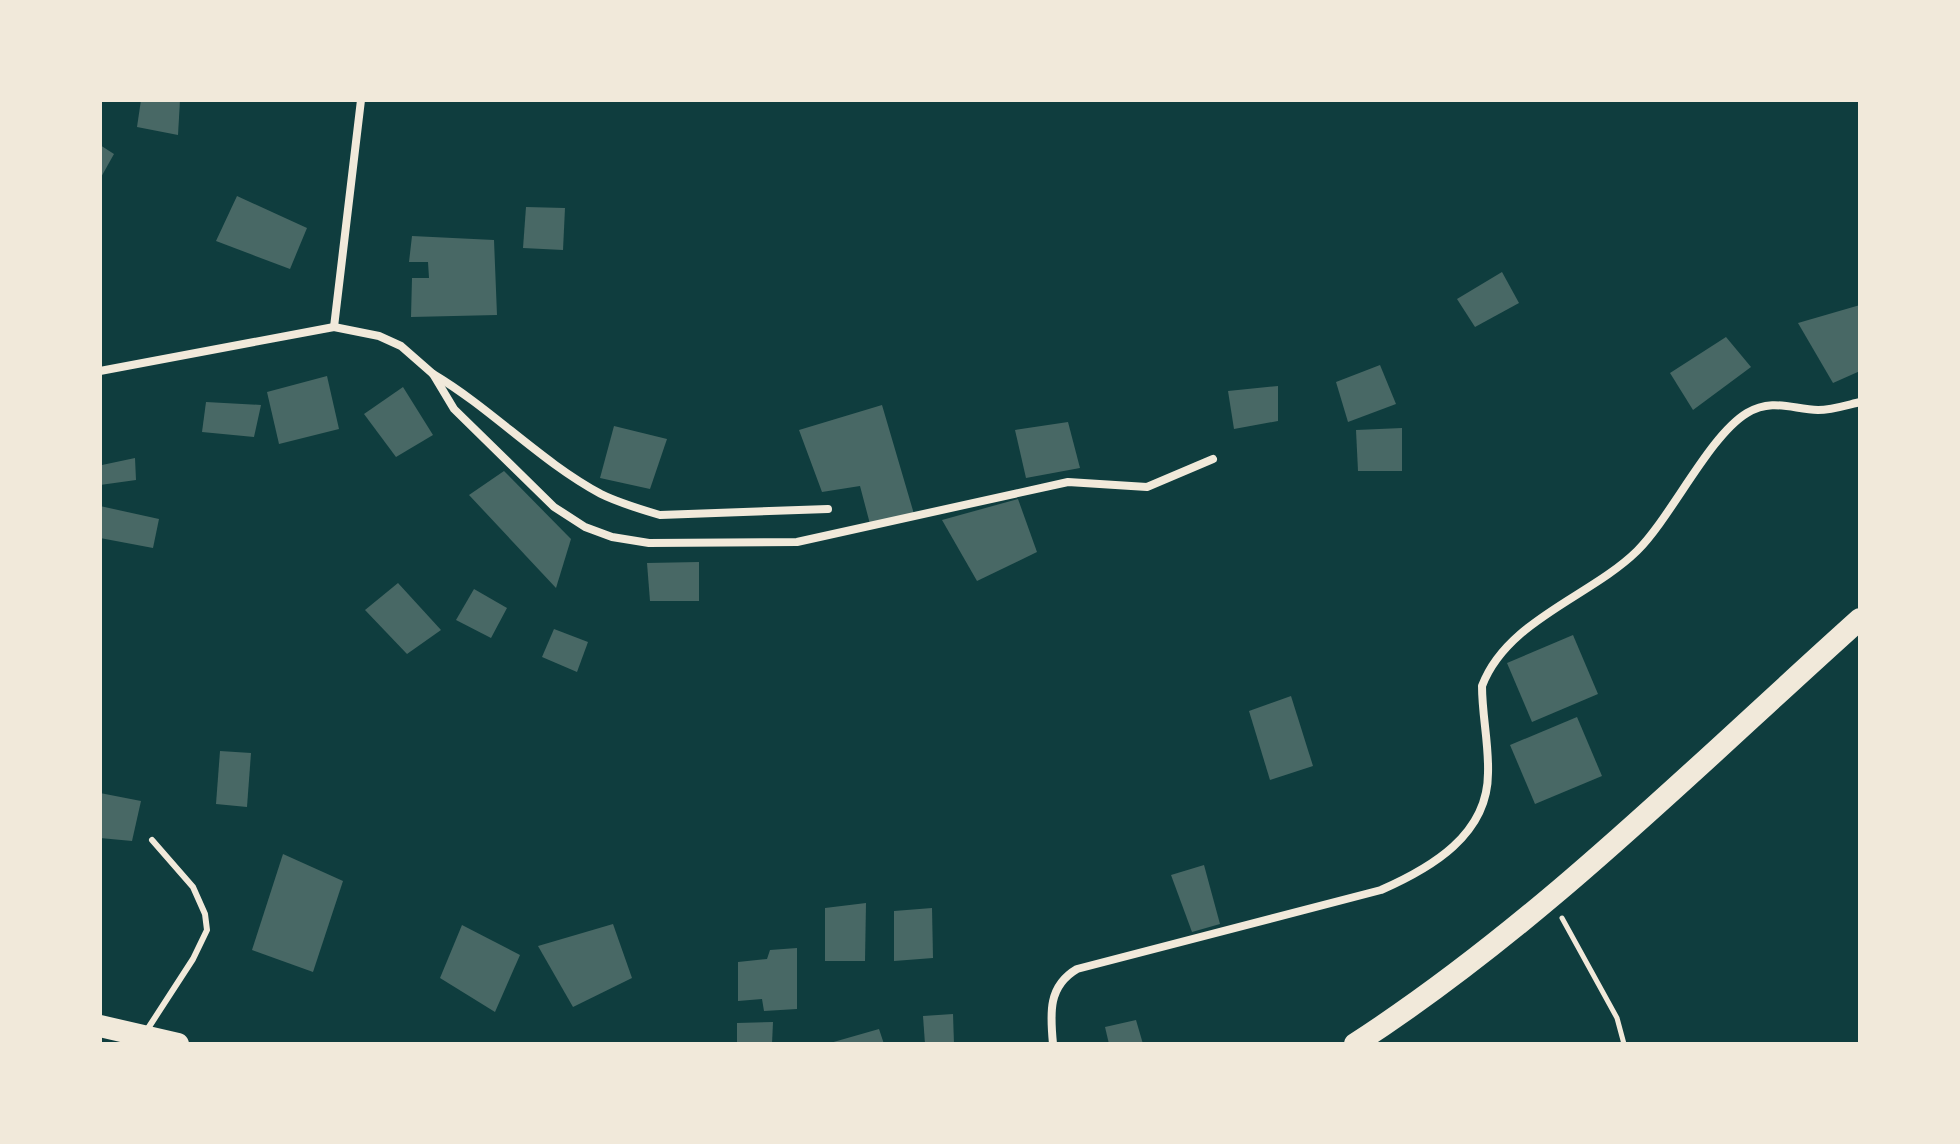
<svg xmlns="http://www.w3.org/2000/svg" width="1960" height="1144" font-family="Lato,sans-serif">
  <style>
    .building { fill: #486865 }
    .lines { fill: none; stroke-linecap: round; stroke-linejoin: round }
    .path { stroke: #f1e9da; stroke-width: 5 }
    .service { stroke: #f1e9da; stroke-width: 6 }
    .minor { stroke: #f1e9da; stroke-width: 8 }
    .trunk { stroke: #f1e9da; stroke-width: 22 }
  </style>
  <rect width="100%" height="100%" fill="#0f3d3e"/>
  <g class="building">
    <path d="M141 100H180L178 135 137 127Z"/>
    <path d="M100 145 114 154 100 179Z"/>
    <path d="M237 196 307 228 290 269 216 241Z"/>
    <path d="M526 207 565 208 563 250 523 248Z"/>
    <path d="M412 236 494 240 497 315 411 317 412 278H429L428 262H409Z"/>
    <path d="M1502 272 1519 303 1475 327 1457 299Z"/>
    <path d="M1860 305V371L1833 383 1798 323Z"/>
    <path d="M1726 337 1751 367 1693 410 1670 373Z"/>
    <path d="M1380 365 1396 404 1348 422 1336 382Z"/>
    <path d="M327 376 339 429 279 444 267 392Z"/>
    <path d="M1278 386V421L1234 429 1228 391Z"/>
    <path d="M403 387 433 435 396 457 364 414Z"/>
    <path d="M206 402 261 405 254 437 202 432Z"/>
    <path d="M882 405 914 514 870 524 860 486 822 492 799 430Z"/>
    <path d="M1068 422 1080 468 1026 478 1015 430Z"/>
    <path d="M614 426 667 439 650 489 600 478Z"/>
    <path d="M1402 428V471H1358L1356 430Z"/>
    <path d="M135 458 136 480 100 485V459L102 465Z"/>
    <path d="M504 471 571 539 556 588 469 495Z"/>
    <path d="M1018 499 1037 552 977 581 942 520Z"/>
    <path d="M100 506 159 519 153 548 100 538Z"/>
    <path d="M699 562V601H650L647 563Z"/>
    <path d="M398 583 441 630 407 654 365 610Z"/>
    <path d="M474 589 507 608 491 638 456 620Z"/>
    <path d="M554 629 588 642 577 672 542 657Z"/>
    <path d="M1573 635 1598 694 1532 722 1507 663Z"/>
    <path d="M1291 696 1313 766 1270 780 1249 711Z"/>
    <path d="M1577 717 1602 776 1535 804 1510 745Z"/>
    <path d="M220 751 251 753 247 807 216 804Z"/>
    <path d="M100 793 141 801 132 841 100 838Z"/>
    <path d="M283 854 343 881 313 972 252 950Z"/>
    <path d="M1204 865 1220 924 1192 932 1171 875Z"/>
    <path d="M866 903 865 961H825V908Z"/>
    <path d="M932 908 933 958 894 961V911Z"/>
    <path d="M613 924 632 978 573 1007 538 946Z"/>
    <path d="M462 925 520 955 495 1012 440 978Z"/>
    <path d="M797 948V1009L764 1011 762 999 738 1001V962L767 959 770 950Z"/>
    <path d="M953 1014 954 1044H925L923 1016Z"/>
    <path d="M1136 1020 1143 1044H1109L1105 1027Z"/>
    <path d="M773 1022 772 1044H737V1023Z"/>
    <path d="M879 1029 884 1044H830V1043Z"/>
  </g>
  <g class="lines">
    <path class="path" d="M1562 918 1617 1018 1624 1044"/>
    <path class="service" d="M145 1033 193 959 207 930 205 914 193 887 152 840"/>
    <g class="minor">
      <path d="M334 327 361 100"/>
      <path d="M100 371 334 327 379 336 401 346 433 374 454 409 554 507 585 527 612 537 649 543 797 542 1068 482 1147 487 1213 459"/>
      <path d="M433 374C492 409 541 462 601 494 619 503 640 509 660 515L828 509"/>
      <path d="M1053 1044C1050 1013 1048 986 1077 969L1381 890C1431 868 1488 835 1488 773 1489 744 1482 715 1482 686 1507 620 1590 597 1637 551 1672 516 1709 436 1747 413 1772 398 1792 409 1818 410 1831 410 1847 405 1860 402"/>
    </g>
    <g class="trunk">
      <path d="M100 1026 178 1044"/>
      <path d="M1355 1044C1539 925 1697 765 1860 619"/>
    </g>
  </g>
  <rect width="1960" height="1144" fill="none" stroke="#f1e9da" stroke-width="204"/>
</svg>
